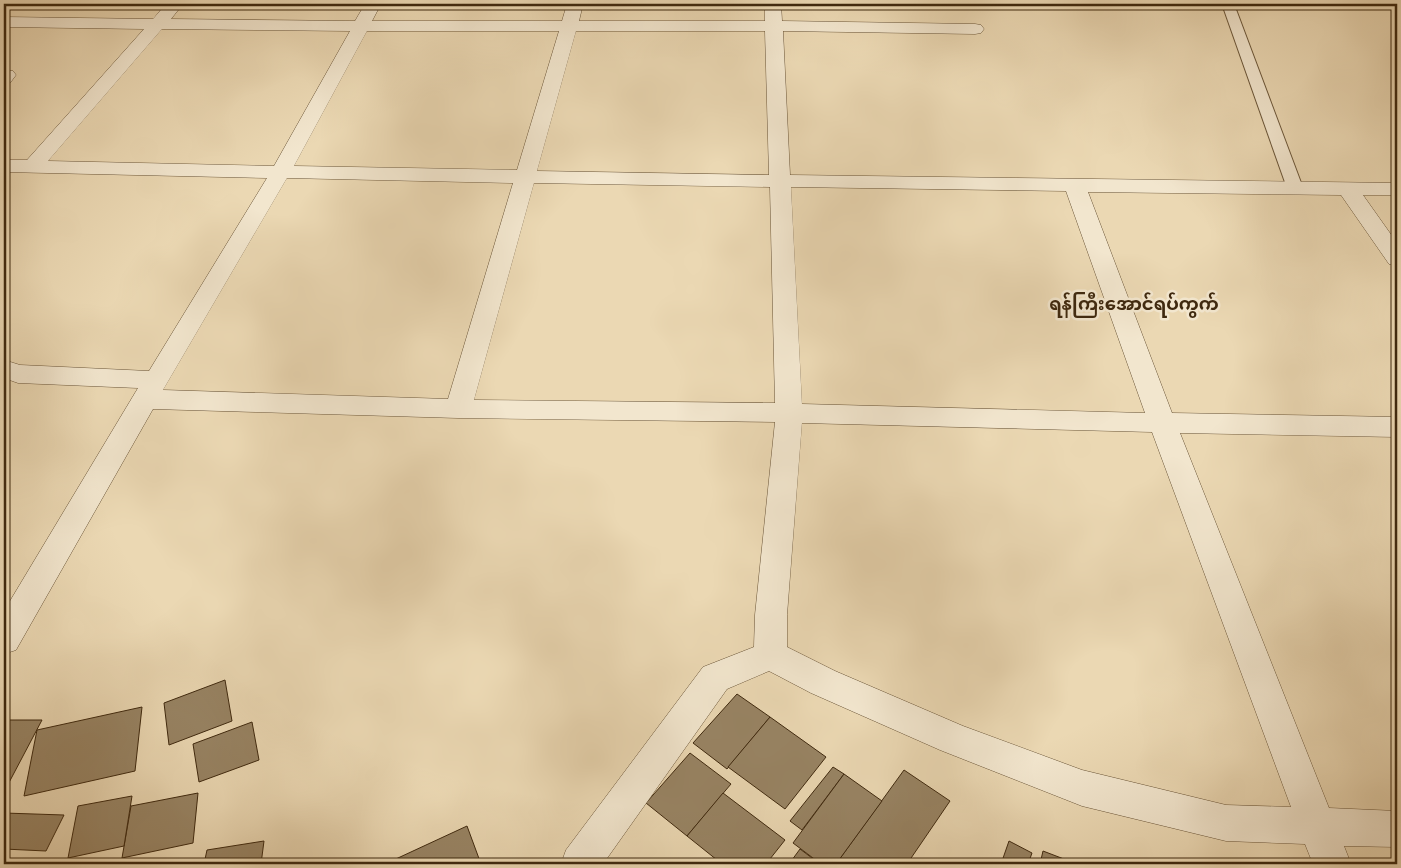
<svg xmlns="http://www.w3.org/2000/svg" width="1401" height="868" font-family="'Old Standard TT','Noto Sans Myanmar',serif">
  <style>
    .building { fill: #988464; stroke: #3f290f }
    .lines { fill: none; stroke-linecap: round; stroke-linejoin: round }
    .service-casing { stroke: #6a5538; stroke-width: 2 }
    .minor-casing { stroke: #6a5538; stroke-width: 1 }
    .service { fill: #f2e6ce; fill-rule: evenodd }
    .minor { fill: #f2e6ce; fill-rule: evenodd }
    .labels { text-anchor: middle; dominant-baseline: central; stroke-width: 5; stroke-linejoin: round; paint-order: stroke }
    .quarter-label { font-size: 18px; font-weight: bold; fill: #3f290f; stroke: #f2e6ce }
  </style>
  <rect width="100%" height="100%" fill="#ebd8b3"/>
  <filter id="stains"><feTurbulence type="fractalNoise" baseFrequency=".004" numOctaves="4"/><feColorMatrix values="0 0 0 0 .2 0 0 0 0 .09 0 0 0 0 .02 0 0 0 .5 -.17"/></filter>
  <radialGradient id="worn" r=".72"><stop offset=".6" stop-color="#630" stop-opacity="0"/><stop offset="1" stop-color="#630" stop-opacity=".3"/></radialGradient>
  <g class="building">
    <path d="M225 680 232 721 169 745 164 703Z"/>
    <path d="M737 694 770 717 727 769 693 743Z"/>
    <path d="M142 707 135 771 24 796 37 730Z"/>
    <path d="M770 717 826 757 785 809 728 767Z"/>
    <path d="M4 720H42L4 792Z"/>
    <path d="M252 722 259 760 199 782 193 744Z"/>
    <path d="M690 753 731 784 687 836 646 803Z"/>
    <path d="M833 767 844 774 802 830 790 821Z"/>
    <path d="M904 770 950 801 907 864H836Z"/>
    <path d="M844 774 882 801 836 864H821L793 843Z"/>
    <path d="M198 793 193 843 122 858 131 806Z"/>
    <path d="M723 793 785 840 766 864H722L687 836Z"/>
    <path d="M132 796 124 846 68 858 78 806Z"/>
    <path d="M4 813 64 815 46 851 4 849Z"/>
    <path d="M467 826 481 864H385Z"/>
    <path d="M264 841 261 864H204L207 850Z"/>
    <path d="M1009 841 1032 853 1028 864H1001Z"/>
    <path d="M800 849 820 864H789Z"/>
    <path d="M1043 851 1077 864H1040Z"/>
  </g>
  <g class="lines">
    <g class="service-casing">
      <path id="service" d="M1222 4H1234L1303 188 1300 191H1290L1287 188Z"/>
    </g>
    <g class="minor-casing">
      <g id="minor">
        <path d="M166 4H183L171 19 355 21 365 4H381L372 21H562L567 4H583L579 21H765V4H781L782 21 975 24 981 25 984 29 981 33 975 34 783 31 790 175 1397 183V195H1363L1397 243V266L1389 264 1341 195 1088 192 1172 413 1397 417V437L1180 433 1329 808 1397 811V847L1344 846 1351 864H1313L1305 844 1226 841 1082 806 940 750 811 693 769 671 727 689 603 864H561L566 850 703 667 754 647 755 615 775 422 458 418 153 409 16 650 4 654V611L138 388 18 383 4 378V360L20 365 149 371 267 178 4 172V160H27L144 29 4 27V17L153 19ZM162 29 350 31 274 166 48 161ZM367 31H559L517 170 294 166ZM576 31H765L769 175 537 171ZM287 178 513 183 448 399 163 390ZM534 183 770 187 775 403 474 400ZM791 187 1066 191 1145 413 802 404ZM802 423 1152 432 1291 807 1226 805 1082 770 963 726 835 671 787 647V615Z"/>
        <path d="M4 70 13 71 16 75 10 83 4 84Z"/>
      </g>
    </g>
    <use href="#service" class="service"/>
    <use href="#minor" class="minor"/>
  </g>
  <g class="labels">
    <g class="quarter-label">
      <text x="1134" y="305">ရန်ကြီးအောင်ရပ်ကွက်</text>
    </g>
  </g>
  <rect width="1401" height="868" fill="none" stroke="#ebd8b3" stroke-width="20"/>
  <rect x="5" y="5" width="1391" height="858" fill="none" stroke="#3f290f" stroke-width="2.5"/>
  <rect x="10" y="10" width="1381" height="848" fill="none" stroke="#3f290f"/>
  <rect width="100%" height="100%" filter="url(#stains)"/>
  <rect width="100%" height="100%" fill="url(#worn)"/>
</svg>
